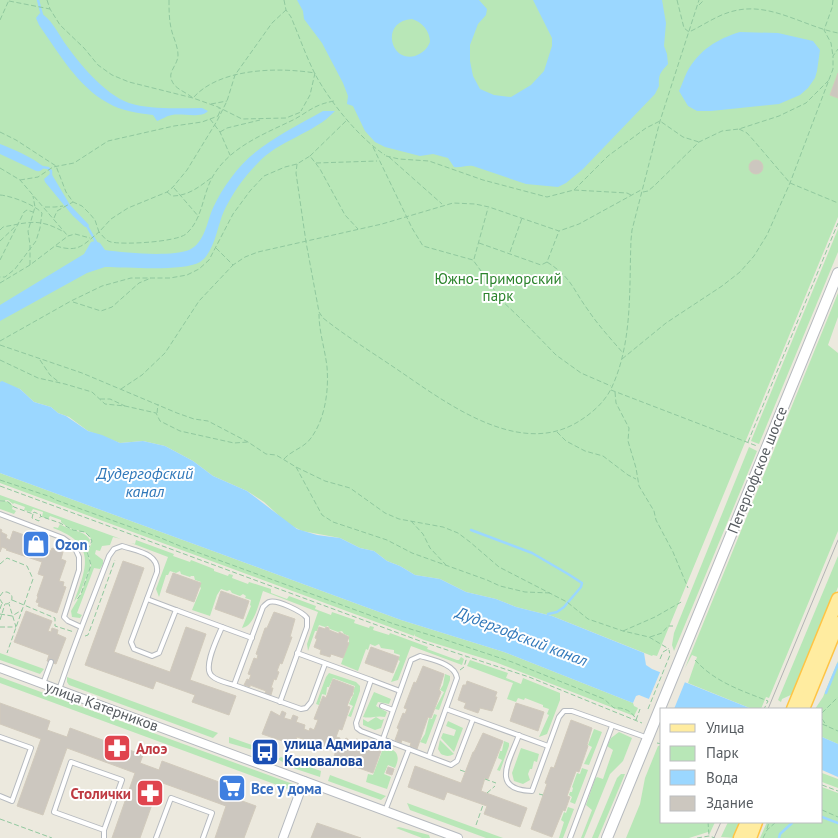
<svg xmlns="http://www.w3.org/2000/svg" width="838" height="838" font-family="'PT Sans',sans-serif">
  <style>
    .green { fill: #b8e7b7 }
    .water { fill: #9bd7ff; fill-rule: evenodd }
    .pier { fill: #ece9de }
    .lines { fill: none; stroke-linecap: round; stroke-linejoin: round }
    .stream { stroke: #9bd7ff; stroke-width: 2.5 }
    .building { fill: #ccc7bf; stroke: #d1cabc }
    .service-casing { stroke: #b6babf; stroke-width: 6 }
    .minor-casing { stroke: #b6babf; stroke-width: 10 }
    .tertiary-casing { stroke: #b6babf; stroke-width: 12 }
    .primary-casing { stroke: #ffc444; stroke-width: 15 }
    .path { stroke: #90c89e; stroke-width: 1; stroke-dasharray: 5 2.5; stroke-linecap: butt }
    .service { stroke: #fff; stroke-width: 4 }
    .minor { stroke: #fff; stroke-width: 8 }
    .tertiary { stroke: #fff; stroke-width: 10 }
    .primary { stroke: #ffeca0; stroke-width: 12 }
    .tram { stroke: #b2b3b4; stroke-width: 1 }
    .labels { text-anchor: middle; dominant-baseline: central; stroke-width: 4; stroke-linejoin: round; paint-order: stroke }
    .park-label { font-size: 15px; fill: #2c842d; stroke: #fff }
    .street-label { font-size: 15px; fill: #575c61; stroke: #fff }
    .shop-label { font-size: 15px; font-weight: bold; fill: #366cbe; stroke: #fff; text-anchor: start }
    .transit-label { font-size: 15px; font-weight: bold; fill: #164399; stroke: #fff; text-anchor: start }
    .health-label { font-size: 15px; font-weight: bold; fill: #be3a42; stroke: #fff; text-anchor: start }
    .water-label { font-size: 16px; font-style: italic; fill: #3078ba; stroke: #fff }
  </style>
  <rect width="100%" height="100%" fill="#ece9de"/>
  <g class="green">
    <path d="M0 0H838V217L657 656 653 655 652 656 552 616 516 607 496 599 466 592 440 579 415 575 400 566 387 561 374 551 360 548 340 538 302 531 288 524 264 502 247 491 213 476 193 461 165 446 143 441 120 443 88 431 69 417 58 413 51 407 34 402 20 389 9 386 6 383 0 382Z"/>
    <path d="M838 229V252L759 444 751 441Z"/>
    <path d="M838 293V317L828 345 838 353V531L769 698 766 697 761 709H752L688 683 697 657 692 655 685 668Z"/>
    <path d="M749 447 757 451 674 651 672 645 674 633Z"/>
    <path d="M0 473 401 620 504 652 633 703 634 706 638 708 634 716 495 662 424 640 415 636V634L414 636 0 483Z"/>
    <path d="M0 495 121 539 113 537 110 545 102 546 100 551 96 550 95 554 103 560V564L100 569 94 568 77 613 82 615 80 618 72 617 71 611 81 594 91 565 88 552 92 542C89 530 81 532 72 529 68 527 64 525 61 522V520L50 516 48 519 42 517 43 512 33 509 31 512 24 510 25 507 14 503 13 504 8 500 0 501Z"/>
    <path d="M4 501 9 502 13 506 12 509 16 511 14 514 0 509V502Z"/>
    <path d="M60 524C70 531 85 530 90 540L87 552 90 562V567L80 593 74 602C87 567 97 544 53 528L54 527 58 528Z"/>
    <path d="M136 540 174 554 173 556 190 562 191 560 214 569V571L228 576 229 574 233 575 232 578 248 584 249 582 271 589V593L287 599 289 596 316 606 315 609 331 615 332 612 355 620 354 623 369 628 370 626 374 627 373 630 389 635 390 633 428 647 427 649 457 660H459L461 657 464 659 462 665 411 646 398 680 391 682 400 661 398 660 400 655 394 653V650L381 648 379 644 375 646 370 644 368 650 366 649 358 671 341 664 349 642V636L344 634 342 631 338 632 330 629 328 626 325 627 319 625 317 631H315L308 651 307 644 318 612 263 591C259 602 255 626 242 628L251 606 250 605 251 600 245 598 246 596 243 594 240 596 232 593 230 590 227 591 221 589 217 595 210 616 192 610 201 588 199 586 201 582 195 580 194 576H191L190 577 181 574 180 571 176 573 170 571 168 575H166L159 597 156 589 168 557 131 543 135 544Z"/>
    <path d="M838 556V587L795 693 782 699 781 702 778 700Z"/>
    <path d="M0 653 44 669 40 674 0 660Z"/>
    <path d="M470 660 508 673 506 678 521 684 523 678 560 693V700L547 734 539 737 549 715 547 714 549 709 543 707V705L525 698 524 700 518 698 516 702 507 699 513 683 467 666Z"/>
    <path d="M838 661V744L822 737V709H815L823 697Z"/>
    <path d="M329 673 356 682 360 686V691L351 717 348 716 353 706 349 704 354 693 353 692 355 686 333 678 329 687H327L326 695 322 694 319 705 316 704 326 677Z"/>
    <path d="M445 674 450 676V680L439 710 435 709 444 692 440 690 443 685Z"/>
    <path d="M0 677 293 784 296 792 0 683Z"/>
    <path d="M67 677 218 733 213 738 69 685 67 682Z"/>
    <path d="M374 692 391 699 389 704 378 702 376 706 387 712 385 717C376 715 371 719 363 717Z"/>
    <path d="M434 714 437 715 426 744 420 742 425 734 429 718 432 719Z"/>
    <path d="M376 717 381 720 384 719 381 728 375 730 363 725V719L368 722Z"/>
    <path d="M448 721 463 728 454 752 441 738 443 733 454 736 456 730 446 726Z"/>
    <path d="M594 729 602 732 589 765 584 764 592 747 588 745Z"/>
    <path d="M619 732 632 738 623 761 610 774 584 838H581L592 810 586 805 595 779 597 777 603 779 613 750 607 746 611 738Z"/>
    <path d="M229 737 252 745 253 750 229 743Z"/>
    <path d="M440 740 454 754C449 757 445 756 441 754L438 749Z"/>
    <path d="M504 741 509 743V746L500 771 497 770 502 760 498 758 500 751H502Z"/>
    <path d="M374 743C389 748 404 749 395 768L388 765 384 774 391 777 387 789 366 782 368 774 373 775 382 751 376 748 375 750 372 749Z"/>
    <path d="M662 745V822H715L710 833 708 832 689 838H626L640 804 645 778 658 746Z"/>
    <path d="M521 748 539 754 537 762 534 761 532 769H530L528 774 530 780 523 784 514 781 512 773Z"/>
    <path d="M281 757 321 771 320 777 290 767 278 759Z"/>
    <path d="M582 768 588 770 575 804 570 802 572 797 569 795 570 792H572L573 788 572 787 577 773 580 774Z"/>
    <path d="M822 773 838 779V788L822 782Z"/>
    <path d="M621 774H625L598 838H592L617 778Z"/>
    <path d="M330 775 386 796 381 800 328 781Z"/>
    <path d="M822 787 838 793V838H760L767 822H822Z"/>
    <path d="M407 803 503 838H486L410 810Z"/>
    <path d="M568 807 574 809 563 838H559L564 822 561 820 564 812 566 813Z"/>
    <path d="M728 822H742L735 838 721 837Z"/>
    <path d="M399 827 429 835 430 838H422L396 828Z"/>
  </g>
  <g class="water">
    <path d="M297 0H479L487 9 486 15 478 24 470 45V61L473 76 480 89 494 95 511 97 531 85 544 71 552 46V38L533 0H662L666 23 664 46 667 54 668 64C661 72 658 74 659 86L655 94 583 169 566 183 558 187 526 184 473 166C466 165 461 168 454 167L448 158 433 154 420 156 385 147 375 142 365 131 353 106 347 104 348 96 343 83 322 43 304 19 303 11ZM412 19C422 22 430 31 430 42 427 49 423 53 415 56 390 63 380 21 412 19Z"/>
    <path d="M40 13C50 17 58 33 64 42 79 63 104 94 129 103 151 110 178 108 202 108L208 111C200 119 183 113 172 115 166 116 163 119 157 121L153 115C138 113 121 111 108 103 78 87 58 52 39 25L36 18Z"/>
    <path d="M740 32 778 33 813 41 820 50 817 71 815 78 808 88 800 95 779 104 711 111H697L688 106 679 91C682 85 684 78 687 72 699 50 717 39 740 32Z"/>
    <path d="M323 111H335C314 134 278 140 257 164 244 177 232 194 224 211 217 226 215 252 200 262 183 272 126 267 105 267L87 273 0 321V305L84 254 91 242 95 241 100 243 105 250C125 253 171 257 189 250 205 243 207 221 213 208 218 197 224 187 231 178 253 146 290 130 323 111Z"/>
    <path d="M0 144C15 150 32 157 44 167 41 172 38 172 34 170L0 154Z"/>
    <path d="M51 173 70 205 89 225 88 227H85L73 216 45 182 44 179Z"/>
    <path d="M2 381 20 389 34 402 51 407 58 413 66 416 88 431 102 435 120 443 143 441 165 446 193 461 213 476 247 491 297 529 317 535 340 538 360 548 374 551 387 561 400 566 415 575 440 579 466 592 496 599 516 607 552 616 644 653 646 665 652 669 752 709H674L639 695 636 696 633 703 504 652 401 620 0 473V382Z"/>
    <path d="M822 737 838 744V777L822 770Z"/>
  </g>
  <path class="pier" d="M661 670 688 681V683L685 682 674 709H667L648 701Z"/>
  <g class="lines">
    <g class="stream">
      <path d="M38 0 42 15"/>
      <path d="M42 167 48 168 51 171V175"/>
      <path d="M87 226 96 242"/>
      <path d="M471 530 532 553 568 574 582 583 581 587 564 607 557 612 548 614"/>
      <path d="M826 693 838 664"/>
      <path d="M822 817 838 823"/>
      <path d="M779 838 780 834 792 823"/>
    </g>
  </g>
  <g class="building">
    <path d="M838 73V98L830 95Z"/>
    <circle cx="756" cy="167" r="7"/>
    <path d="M0 529 2 530 1 532 7 535 6 538 10 540 13 531 44 542 41 552 45 553 46 549 51 551 52 548 63 552 61 559 66 561 59 581 64 582 63 586 66 587 57 613 38 606 39 603 36 602 38 597 37 596 44 576 38 574 42 562 6 550 7 549 2 547 0 552Z"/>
    <path d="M123 561 144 568 114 652 170 672 186 627 206 634 190 680 236 696 229 715 192 702 195 695 156 681 153 689 85 665Z"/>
    <path d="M173 573 201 583 194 602 166 592Z"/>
    <path d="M221 591 249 601 243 619 215 609Z"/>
    <path d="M26 611 52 621 48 631 51 632 52 628 58 630 57 634 66 638 56 664 47 661 49 655 14 642Z"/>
    <path d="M274 612 295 619 290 637H292L282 664 280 663 277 671 279 672 276 680 274 679 271 688H273L271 695 265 693 266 691 250 685V687L244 685 247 679 249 680 251 675 248 674 254 658 257 659 258 655 256 654 265 628H267Z"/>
    <path d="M319 627 325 629 326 627 329 628V630L339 634V632L349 637 347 642 349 643 343 658 331 654 330 657 320 654 321 650 314 647 317 639 315 638Z"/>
    <path d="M371 647 399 657 393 673 365 663Z"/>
    <path d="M423 666 444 674 439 690 441 692 431 718 428 717 417 749 410 746 411 743 402 740 401 743 395 740 399 729 397 728 403 713 405 714 407 709 404 708 414 682 416 683Z"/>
    <path d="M333 679 354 687 352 696H351L347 706 350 707 342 730 339 729 336 737 340 738 339 743 343 745 346 738 354 743 356 739 361 740 360 743 367 746 368 743 373 744 371 748 373 750 381 751 373 773 333 759 336 751 297 737 294 745 262 734 271 711 280 716 282 711 286 713 284 718 291 720 293 715 298 717 296 722 305 725 304 729 309 731 310 728 314 730 318 720 314 719 323 696 326 698Z"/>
    <path d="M467 681 497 692 495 697H497L492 711 480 708 478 713 464 708 466 703 458 700 463 685H466Z"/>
    <path d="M0 703 50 721 47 730 67 737 70 728 143 755 140 763 159 770 162 761 238 789 234 798 256 806 244 838H215L226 806 160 782 140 838H112L135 773 67 748 43 815 17 806 41 739 0 724Z"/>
    <path d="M516 703 544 712 538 731 510 721Z"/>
    <path d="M571 720 592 728 587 745 588 746 579 772 576 771 567 796 570 797 565 811 563 810 552 837 531 829 547 784 545 783 551 767 554 768Z"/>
    <path d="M483 733 503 741 488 779 485 778 481 791 527 808 520 827 484 814 487 806 447 792 444 800 408 787 415 766 461 783 473 752H474Z"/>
    <path d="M388 767 394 769 392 775 386 773Z"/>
    <path d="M317 823 361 838H311Z"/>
  </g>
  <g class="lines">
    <g class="service-casing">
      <g id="service">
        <path d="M0 514 63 538 74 546 79 557V570L64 617 68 621 81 627"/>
        <path d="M147 599 176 610"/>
        <path d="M222 627 252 638"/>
        <path d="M297 653 371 680 356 723 357 728 361 731 451 765 457 761 473 719"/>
        <path d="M371 680 400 691"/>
        <path d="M43 684 51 662"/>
        <path d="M234 685 301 709 306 708 311 702 325 664"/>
        <path d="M59 690C74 644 92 601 109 556L114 549 122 546C136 551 159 553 157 572L131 642 134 649 152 656 159 653 176 610 222 627C218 637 202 668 212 676 217 681 228 683 234 685L263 607C264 606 267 603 269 602 277 599 303 612 307 618V627L280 702"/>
        <path d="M382 706 393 710"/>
        <path d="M446 709 548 746"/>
        <path d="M519 735C510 760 489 790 532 791L559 717 564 711H572L648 738"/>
        <path d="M0 737 31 748 12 801 0 796"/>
        <path d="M383 739 411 660 420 656C433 660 455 664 457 678L429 756"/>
        <path d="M385 811 409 749"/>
        <path d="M104 838V830L122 780 71 762 54 812 104 830"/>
        <path d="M156 838 171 798 212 813 203 838"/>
        <path d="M570 838 612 726"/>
      </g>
    </g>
    <g class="minor-casing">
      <g id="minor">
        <path d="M0 668 458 838"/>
        <path d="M283 838 304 781"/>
      </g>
    </g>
    <g class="tertiary-casing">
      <path id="tertiary" d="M607 838 838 273"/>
    </g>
    <g class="primary-casing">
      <g id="primary">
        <path d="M793 709 838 599"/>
        <path d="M803 709 838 623"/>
        <path d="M740 838 747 822"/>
        <path d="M750 838 756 822"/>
      </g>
    </g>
    <g class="path">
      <path d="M47 0 50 9 60 25 84 48 98 65 112 75 129 82 193 98 218 107 242 119 286 118 301 112"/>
      <path d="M169 0C169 11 169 21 172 32 174 39 178 47 178 55 178 65 167 72 172 81 175 89 186 92 193 98 219 68 278 67 315 73L310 95 301 111"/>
      <path d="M284 0 286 10 291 17C299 36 306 56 315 74 330 102 359 138 385 155"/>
      <path d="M677 0 684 28 689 32C702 26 716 16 730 12 768 0 802 26 838 33"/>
      <path d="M833 0 832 8 824 30 831 43 833 56"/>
      <path d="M9 1 50 9"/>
      <path d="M699 5 704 0"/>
      <path d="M0 20 9 0"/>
      <path d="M211 104 227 101"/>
      <path d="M218 116 220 111 219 108"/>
      <path d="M210 119 220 132 230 155"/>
      <path d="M739 129 747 133 755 142 790 183 838 203"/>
      <path d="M0 132 16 140 56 166 66 192 73 202 82 206 90 214 95 220 99 232 111 219 128 208 167 192 173 187 187 170 217 121 227 101 235 75 272 23 286 10"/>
      <path d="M220 132 227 128 260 120"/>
      <path d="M373 147 412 228 423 246 473 260 492 286 499 298 519 317 556 355 581 373 611 386"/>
      <path d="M310 156 347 120"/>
      <path d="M386 156 399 159 429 161 483 180 547 197 574 190 608 156 646 128 660 121 683 137 699 142"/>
      <path d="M389 157 442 204"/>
      <path d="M316 163 377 161"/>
      <path d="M297 164 296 173 306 242 319 312 323 318C347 337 373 353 398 370 445 402 517 457 576 423 590 415 604 403 611 389 633 343 629 289 631 240L632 230 660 121 699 0"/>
      <path d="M0 168 20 180 67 235"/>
      <path d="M20 180 38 177 53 167 74 163 108 141 174 126 202 122 218 116"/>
      <path d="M174 188 199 217"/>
      <path d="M574 190 627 193 631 195"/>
      <path d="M167 192 172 196C188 196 199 187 211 178"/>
      <path d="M643 192 648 191 654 186 699 142 722 131 739 129 779 116 806 103 829 80"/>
      <path d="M0 195C12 196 35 205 42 213L40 228 36 241 15 269 5 277H0"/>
      <path d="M45 207H55L63 206"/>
      <path d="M54 218 57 211 73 202"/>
      <path d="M0 230 3 227C30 222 39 218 64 232"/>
      <path d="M0 241 16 226"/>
      <path d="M479 243 541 265 547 262 559 231"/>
      <path d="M56 246C79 253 83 245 99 232 103 236 106 241 111 242 124 245 176 242 186 234 203 219 202 195 213 176 230 147 264 134 293 120 310 111 313 105 334 101"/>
      <path d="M216 248 233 265 245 257 258 252 382 224 453 203 475 204 489 207 559 231 579 224 641 190"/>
      <path d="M510 252 522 218"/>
      <path d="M474 259 488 208"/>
      <path d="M0 260 24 212 27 210 33 212"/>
      <path d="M547 262C572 278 572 288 588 310 598 325 611 339 623 353"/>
      <path d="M30 265V245L28 231 35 207 33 196"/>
      <path d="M0 283 30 265 68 236 75 234 90 238"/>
      <path d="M73 302 101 311 112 307 139 283 151 278"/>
      <path d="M0 341 71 301 102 286 131 278H170L187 275 199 269 209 260 233 214 250 191 264 176 285 167 297 164 310 156 320 169 345 215 358 229"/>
      <path d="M0 345 82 373 177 413 194 419 208 421 248 442 266 454 276 455 296 467 325 481 350 488 385 513 399 519 443 527 458 533 470 542 499 567 567 602 588 619 623 631 649 637 669 649"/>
      <path d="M622 359 666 323 722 286 740 272 754 256 767 235 790 183 833 69V56L838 49"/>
      <path d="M0 360 38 378 65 384 92 392 105 404 125 406 156 413 160 421 180 431 234 443 248 442"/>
      <path d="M40 360 50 375 60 383"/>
      <path d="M121 389 142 375 165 353 199 301 233 265"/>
      <path d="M611 390 757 446"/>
      <path d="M615 392 616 403 629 428 628 441 636 468 639 486 654 511 656 520 673 552 688 588"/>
      <path d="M100 399H110L125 406"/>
      <path d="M157 413 158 404"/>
      <path d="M557 432 566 441 585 451 603 456 628 475 636 479"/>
      <path d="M748 442 838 223"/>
      <path d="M284 459C292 450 304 448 311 438 325 419 329 391 327 367 325 349 319 332 319 314"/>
      <path d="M296 467 322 515 333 522 387 540 412 553 487 580 500 586 525 592 551 593"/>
      <path d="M0 480 51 497 56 500 161 538 180 546 394 624 443 639 512 662 604 699 614 708C623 707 633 711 636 720"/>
      <path d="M0 486 420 641 529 677 642 723"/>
      <path d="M0 501H7L14 507 33 514 34 512 41 515 40 516 60 523 73 530 85 532 89 536 92 541 87 551 91 565 81 594 76 601"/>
      <path d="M33 514 32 518 39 521 40 517"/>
      <path d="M411 521 423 534 430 548 446 565"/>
      <path d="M0 564 7 558 27 566 33 579 7 653"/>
      <path d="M0 596 3 592H7L11 594C13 598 12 602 7 604L2 603 0 599"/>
      <path d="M12 600 55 618V626L74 632"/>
      <path d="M0 609 2 603"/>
      <path d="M0 614 12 616 22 610"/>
      <path d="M0 620 5 604"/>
      <path d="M0 627H16L9 604"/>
      <path d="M623 631 655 617 683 601"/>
      <path d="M85 636 88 635 115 560"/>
      <path d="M650 637 662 633 668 626H673"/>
      <path d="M660 659 663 652 668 649"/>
      <path d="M695 660C715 682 740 690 768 701L764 709"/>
      <path d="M460 670 464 667 467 657"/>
      <path d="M648 709 670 655 669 650"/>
      <path d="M822 713 838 697"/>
      <path d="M822 719 827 726"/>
      <path d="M636 720 640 709"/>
      <path d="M822 724 838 731"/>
      <path d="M657 743 662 744"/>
      <path d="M460 770 466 772"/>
      <path d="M485 779 496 783"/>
      <path d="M822 785 838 791"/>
      <path d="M487 793 495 786"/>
      <path d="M539 794 543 795"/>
      <path d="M822 810 838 817"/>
      <path d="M0 819 52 838"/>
      <path d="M708 822 709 835"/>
      <path d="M476 825 483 805"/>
      <path d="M767 829 769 822"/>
      <path d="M697 838 709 836 715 838"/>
      <path d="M763 838 767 830 776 822"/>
    </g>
    <use href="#service" class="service"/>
    <use href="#minor" class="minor"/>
    <use href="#tertiary" class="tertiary"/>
    <use href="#primary" class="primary"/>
    <g class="tram">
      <path d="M768 709 838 540"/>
      <path d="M714 838 721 822"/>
    </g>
  </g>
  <defs>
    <g id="shop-square" transform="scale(1.4375)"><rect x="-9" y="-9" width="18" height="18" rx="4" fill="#3f7fe0" stroke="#fff"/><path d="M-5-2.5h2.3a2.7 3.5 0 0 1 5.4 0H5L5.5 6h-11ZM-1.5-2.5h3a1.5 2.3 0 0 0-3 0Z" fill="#fff"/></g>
    <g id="pharmacy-square" transform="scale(1.4375)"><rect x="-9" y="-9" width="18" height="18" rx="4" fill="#e0444e" stroke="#fff"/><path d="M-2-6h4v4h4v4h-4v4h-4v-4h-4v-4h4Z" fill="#fff"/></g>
    <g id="bus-square" transform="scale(1.4375)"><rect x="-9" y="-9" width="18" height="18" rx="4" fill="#1a4fb4" stroke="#fff"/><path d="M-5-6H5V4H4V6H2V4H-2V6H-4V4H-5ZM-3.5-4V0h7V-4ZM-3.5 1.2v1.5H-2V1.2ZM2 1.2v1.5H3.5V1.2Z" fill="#fff"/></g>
    <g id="supermarket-square" transform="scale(1.4375)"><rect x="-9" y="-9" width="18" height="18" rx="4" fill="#3f7fe0" stroke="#fff"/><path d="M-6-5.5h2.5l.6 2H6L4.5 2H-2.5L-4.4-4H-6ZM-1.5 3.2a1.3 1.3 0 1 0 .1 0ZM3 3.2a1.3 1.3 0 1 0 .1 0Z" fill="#fff"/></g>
  </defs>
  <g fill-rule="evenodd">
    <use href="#shop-square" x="36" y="544"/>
    <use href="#pharmacy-square" x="117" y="748"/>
    <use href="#bus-square" x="265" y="752"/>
    <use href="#supermarket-square" x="232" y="788"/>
    <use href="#pharmacy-square" x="150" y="793"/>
  </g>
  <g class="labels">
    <g class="park-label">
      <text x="498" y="278">Южно-Приморский<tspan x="498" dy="17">парк</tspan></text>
    </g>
    <g class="street-label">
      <text transform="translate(757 470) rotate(-68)">Петергофское шоссе</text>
      <text transform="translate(102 706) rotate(20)">улица Катерников</text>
    </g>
    <g class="shop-label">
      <text x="55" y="544">Ozon</text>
      <text x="251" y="788">Все у дома</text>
    </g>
    <g class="transit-label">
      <text x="284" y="743">улица Адмирала<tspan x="284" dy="17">Коновалова</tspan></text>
    </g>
    <g class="health-label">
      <text x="136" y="748">Алоэ</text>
      <text x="131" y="793" text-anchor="end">Столички</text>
    </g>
    <g class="water-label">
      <text x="145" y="473">Дудергофский<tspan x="145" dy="18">канал</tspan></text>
      <text transform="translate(522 636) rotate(21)">Дудергофский канал</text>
    </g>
  </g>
  <rect x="660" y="708" width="162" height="115" fill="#ffffff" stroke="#bcbec0"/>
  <rect x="670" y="724" width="25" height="8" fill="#ffeca0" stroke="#bcbec0"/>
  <text x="706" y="733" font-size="15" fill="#575c61">Улица</text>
  <rect x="670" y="746" width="25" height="15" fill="#b8e7b7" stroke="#bcbec0"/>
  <text x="706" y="758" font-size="15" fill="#575c61">Парк</text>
  <rect x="670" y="770" width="25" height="15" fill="#9bd7ff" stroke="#bcbec0"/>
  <text x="706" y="783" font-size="15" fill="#575c61">Вода</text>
  <rect x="670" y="796" width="25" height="15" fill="#ccc7bf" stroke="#bcbec0"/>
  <text x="706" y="808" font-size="15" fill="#575c61">Здание</text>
</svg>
